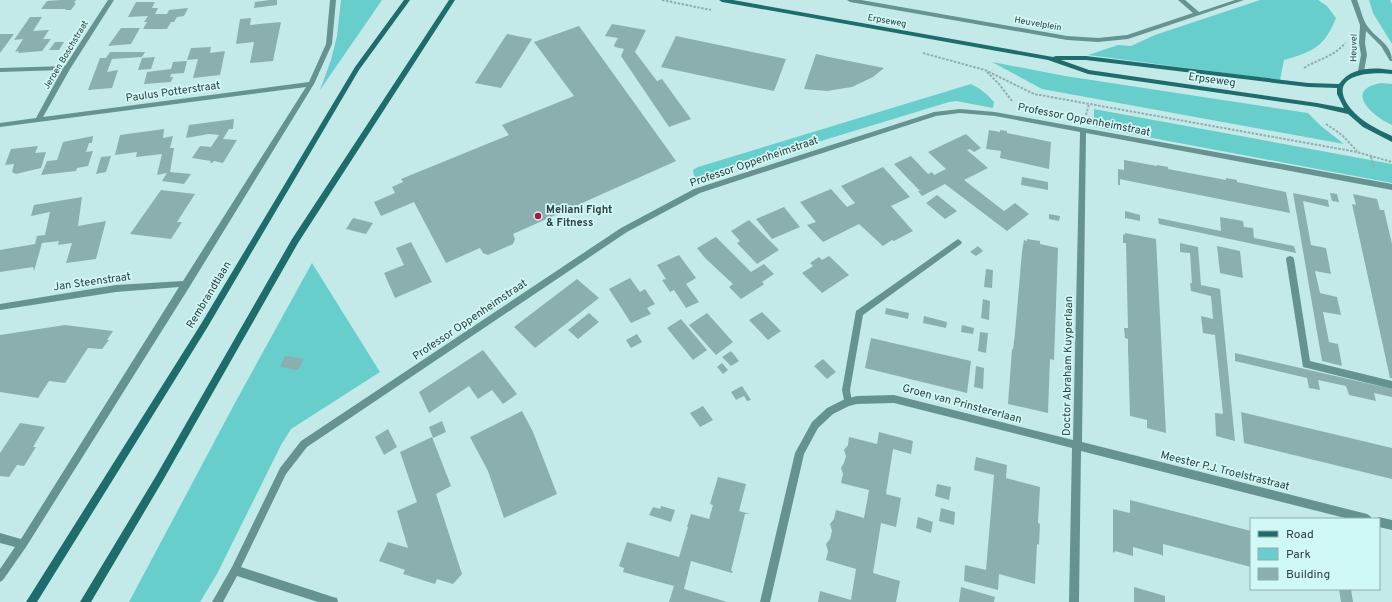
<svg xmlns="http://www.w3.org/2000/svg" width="1392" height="602" font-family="Overpass,sans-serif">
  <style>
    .green { fill: #67cecc }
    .building { fill: #8aafae }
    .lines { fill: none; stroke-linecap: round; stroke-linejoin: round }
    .path { stroke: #8faead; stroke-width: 2; stroke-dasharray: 2.5 1.5; stroke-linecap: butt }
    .lane { fill: #669392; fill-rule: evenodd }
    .street { fill: #669392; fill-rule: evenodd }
    .secondary { fill: #1e6d6c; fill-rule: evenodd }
    .poi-dot { fill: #aa143e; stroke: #d0f8f6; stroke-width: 1.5 }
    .labels { text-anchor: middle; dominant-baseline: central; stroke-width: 3.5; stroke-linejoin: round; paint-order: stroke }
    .far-street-label { font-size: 9px; fill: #304040; stroke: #d0f8f6 }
    .street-label { font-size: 11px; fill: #304040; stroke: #d0f8f6 }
    .poi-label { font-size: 11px; font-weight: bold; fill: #304040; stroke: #d0f8f6; text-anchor: start }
  </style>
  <rect width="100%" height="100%" fill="#c3eae9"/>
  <g class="green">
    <path d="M341 0H382L320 90 331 60 337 36Z"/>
    <path d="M1260 0H1318L1327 6 1336 18C1325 46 1313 52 1284 60L1280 80 1088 55 1118 45 1131 46 1155 35Z"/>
    <path d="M1369 0H1390L1392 4V44L1373 13Z"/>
    <path d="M992 62 1065 76 1308 113 1321 126 1344 144 1042 89Z"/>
    <path d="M1381 83 1392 84V125C1372 116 1343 90 1381 83Z"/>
    <path d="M971 84C981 89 987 94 994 102L993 108 956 101 949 102 716 173 695 181 693 170 698 167Z"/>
    <path d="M1094 109 1392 164V183L1094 127Z"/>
    <path d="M312 263 380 372 291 429 281 445 217 574 200 602H129L236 401Z"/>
  </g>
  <g class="building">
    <path d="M60 0H76L74 3H76L71 10H65L66 9H41L47 1Z"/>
    <path d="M270 0H277V5L254 8 255 2Z"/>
    <path d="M136 2H155L152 8H158L155 14H167L169 10 188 8 184 16 177 17 174 22H171L167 29H143L147 22H144L148 16 128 17Z"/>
    <path d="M30 17H42L33 31 49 30 43 39H51L42 51 18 53 19 51 15 52 23 39 14 40Z"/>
    <path d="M251 18 250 25 281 22 273 61 250 63 254 42 236 44 240 19Z"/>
    <path d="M612 24 646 30 635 52 657 81 662 79 691 119 669 127 621 56 624 49 615 47 614 45 618 38 605 36Z"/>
    <path d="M579 26 676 161 513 234 515 239 513 244 488 255 483 253 480 248 446 263 414 202 381 216 374 202 395 193 392 187 403 182 401 179 509 135 502 125 574 96 534 42Z"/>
    <path d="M121 28H140L131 44 108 46Z"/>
    <path d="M0 34H14L0 53Z"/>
    <path d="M507 34 532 39 501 88 475 83Z"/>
    <path d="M676 36 786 59 774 91 661 67Z"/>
    <path d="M55 42H64L59 50H49Z"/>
    <path d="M211 47 210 53 225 51 220 75 193 78 198 59 187 60 191 48Z"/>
    <path d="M110 52H145L142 57 112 59 107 72 118 70 112 88 88 90 100 58H106Z"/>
    <path d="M816 54 829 57 884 68 873 77 852 87 827 91 804 89Z"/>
    <path d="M155 57 151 69 138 70 142 58Z"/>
    <path d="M187 61 184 73 171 74 170 77H173L171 82 144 84 147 72 171 69 173 62Z"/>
    <path d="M234 119 233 129H229L223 139 237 140 223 163 214 161 212 163H210L211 161 192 158 200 146 211 147 219 135 209 134 186 138 189 125Z"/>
    <path d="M164 129 163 138 173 136 170 148H174L170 172 191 174 184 184 162 181 167 173 157 175 162 154 136 157 137 152 115 155 120 135Z"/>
    <path d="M989 130 1000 132V130L1007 131V133L1051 142 1049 169 1000 158 1001 151 986 149Z"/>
    <path d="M966 134 981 148 974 152 970 149 967 150 988 168 964 180 1004 211 1015 203 1029 214 1007 231 945 184 922 196 918 191 922 190H919L894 164 911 156 928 174 932 172 934 175 946 169 928 152Z"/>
    <path d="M93 136 92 143H89L86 152 93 151 88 166 77 168 76 171 41 175 47 161 57 160 63 142Z"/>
    <path d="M38 146 35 153 46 152 41 168 16 174 12 172 14 164 5 165 11 149Z"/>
    <path d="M111 156 106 172 96 174 101 157Z"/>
    <path d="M1124 160 1157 166V165L1168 167V169L1226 180V178L1237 180V182L1286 192 1290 213 1124 180 1120 179V185H1118V169L1124 170Z"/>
    <path d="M883 167 910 197 891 206 913 231 894 241 892 240 883 246 859 224 823 242 807 225 816 222 800 202 831 189 847 207 855 203 841 186Z"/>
    <path d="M1022 177 1048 182V190L1021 185Z"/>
    <path d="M161 190 195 194 177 222H182L171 239 130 234Z"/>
    <path d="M1293 193 1328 200 1329 207 1303 201 1311 245 1326 248 1331 274 1315 271 1320 293 1337 297 1341 315 1323 312 1329 342 1338 344 1342 366 1322 361Z"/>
    <path d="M1330 193 1337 194 1339 202 1332 201Z"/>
    <path d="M1353 194 1377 199 1380 210H1384L1392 244V378H1390L1352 204 1356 205Z"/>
    <path d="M937 195 957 211 945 219 926 203Z"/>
    <path d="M82 197 78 226 106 221 96 259 66 263 72 243 58 245 59 241 42 243 34 271 33 267 0 272V250L35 244 37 236 45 235 50 212 31 216 34 205Z"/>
    <path d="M784 207 800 227 772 239 756 219Z"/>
    <path d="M1125 211 1140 215V221L1126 218 1125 219Z"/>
    <path d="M1049 214 1060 216 1059 221 1049 219Z"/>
    <path d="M1220 217 1243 221 1244 227 1253 228 1254 238 1294 246 1296 253 1159 224 1158 218 1221 231Z"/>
    <path d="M353 218 373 223 366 234 346 229Z"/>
    <path d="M749 220 779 250 757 264 737 243 740 241 731 231Z"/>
    <path d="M1125 233 1156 239 1166 433 1147 428V420L1130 416 1128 348V339L1125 338 1124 328H1128L1126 243H1123V234L1125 235Z"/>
    <path d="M716 237 751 272 764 264 774 274 762 282 764 284 763 285 741 299 729 287 733 284 705 258 697 248Z"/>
    <path d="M1027 239 1040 241V244L1058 248 1054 360 1050 359 1048 413 1008 404 1012 349 1013 350 1015 333 1022 252 1024 240 1027 241Z"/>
    <path d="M411 242 432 282 395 298 384 273 404 265 396 248Z"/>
    <path d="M1180 243 1198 247 1201 285 1220 289 1235 441 1216 436 1215 413 1223 414 1215 335 1203 333 1201 316 1213 319 1211 296 1191 291 1190 283H1192L1190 253 1180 252Z"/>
    <path d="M978 246 983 251 976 256 970 252Z"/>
    <path d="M1217 246 1240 251 1243 278 1220 273Z"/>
    <path d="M679 255 696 278 686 284 699 302 686 308 674 290 670 292 662 280 666 279 657 265Z"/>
    <path d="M829 256 849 275 822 293 802 273 813 266 810 263 819 257 822 260Z"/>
    <path d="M986 269 993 270 992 288 984 287Z"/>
    <path d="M630 278 640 292 645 289 655 304 647 308 651 314 631 323 609 289Z"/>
    <path d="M577 279 599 298 535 348 514 327Z"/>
    <path d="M983 299 990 301 989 320 981 318Z"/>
    <path d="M886 308 909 313 908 319 885 314Z"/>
    <path d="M762 312 781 331 768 340 749 320Z"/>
    <path d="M589 313 599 322 578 339 568 330Z"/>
    <path d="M707 313 733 342 716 355 689 325Z"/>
    <path d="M924 316 947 322 946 328 923 323Z"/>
    <path d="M681 319 707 350 693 360 667 328Z"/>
    <path d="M65 325 113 331 107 340H109L102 349 88 348 65 383 49 381 38 398 0 392V335Z"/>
    <path d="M962 325 974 328 973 334 961 332Z"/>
    <path d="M980 332 988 333 986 353 978 351Z"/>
    <path d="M637 334 642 342 631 348 626 340Z"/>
    <path d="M871 338 971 361 967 393 865 368Z"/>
    <path d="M483 350 517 394 503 404 492 390 478 399 469 386 429 413 419 392Z"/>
    <path d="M731 351 739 361 731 366 722 357Z"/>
    <path d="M1235 353 1392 389V397L1374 393 1376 401 1349 395 1346 386 1318 380 1320 390 1309 388 1307 378 1235 361Z"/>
    <path d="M285 356 304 359 298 370 280 367Z"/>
    <path d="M823 359 836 372 827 379 814 366Z"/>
    <path d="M722 363 728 370 723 374 717 367Z"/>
    <path d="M976 366 984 368 983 389 974 387Z"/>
    <path d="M742 386 751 400 747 401 744 396 736 400 731 392Z"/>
    <path d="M703 406 713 420 700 427 690 413Z"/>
    <path d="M522 411 533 432 557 494 504 518 488 471 470 437Z"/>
    <path d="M1241 412 1392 448V479L1244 443Z"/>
    <path d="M442 421 446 432 433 438 429 427Z"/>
    <path d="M20 423 45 427 33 447H36L24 466 17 465 9 477 0 476V453Z"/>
    <path d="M388 429 397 447 384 455 375 437Z"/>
    <path d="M879 432 913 441 911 454 893 449 886 494 901 498 896 527 881 523 873 573 900 581 896 602H818L820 591 851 600 856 569 826 560 828 551 826 544 830 539 832 531 830 524 834 519 836 510 864 518 869 490 841 483 843 474 841 468 844 463 846 456 844 450 848 445 849 437 877 444Z"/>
    <path d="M432 437 451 486 436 494 462 574 453 584 437 579 435 584 403 574 405 570 379 561 388 542 408 548 397 511 417 502 400 452Z"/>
    <path d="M976 457 1007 465 1006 478 1040 487 1038 523 1040 524 1039 545 1037 544 1035 584 999 574 998 590 964 581 965 565 986 570 994 475 974 470Z"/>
    <path d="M718 477 746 484 739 511 750 514H745L731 571H733L732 573 691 561 684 589 727 602H669L674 586 623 572 624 568 619 566 627 542 679 557 688 527H687L691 514 709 519 713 505 710 504Z"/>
    <path d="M937 484 951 487 949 500 935 496Z"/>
    <path d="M1130 500 1251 531V567L1163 544V557L1162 555 1133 547V556L1115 551 1114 553 1113 552V509L1130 513Z"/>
    <path d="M661 506 675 510 671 522 649 515 653 507 660 509Z"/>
    <path d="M941 508 955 512 954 525 939 521Z"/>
    <path d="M918 517 933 522 931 533 916 528Z"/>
    <path d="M961 587 995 597 994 602H959Z"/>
    <path d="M1134 587 1165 596V602H1134Z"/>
    <path d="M1339 589H1351L1353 602H1341Z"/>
  </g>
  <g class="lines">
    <g class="path">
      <path d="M662 0 711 10"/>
      <path d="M923 53 985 70 1034 94 1357 152 1392 162"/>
      <path d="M1304 68C1318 59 1334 57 1345 43"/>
      <path d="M987 72 999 84 1012 101"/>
      <path d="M1086 115 1089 104"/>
      <path d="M1326 124 1342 135 1357 151"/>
      <path d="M1371 157 1374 168"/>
    </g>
    <g class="lane">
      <path d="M958 239 962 242 961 244 863 315 850 390 852 402 851 405 848 406 845 405 842 390 856 311Z"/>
      <path d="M1290 256 1293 257 1294 259 1310 361 1392 381V389L1303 367 1286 259 1287 257Z"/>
    </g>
    <g class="street">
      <path d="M108 0H114L70 69 43 117 309 82 326 44 330 0H336L332 44 314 84 190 286 26 547 3 580 0 582V569L15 547 0 543V533L21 539 179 287 116 292 0 310V304L116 285 183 281 306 87 0 127V123L36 118 62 70 0 72V68L65 66Z"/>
      <path d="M847 0H861L1067 36 1098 38 1127 35 1193 13 1178 0H1185L1199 12 1235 0H1244L1128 39 1098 42 1067 40 850 2Z"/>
      <path d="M1351 0H1357C1360 7 1362 17 1366 24 1374 38 1392 43 1392 61H1390L1381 46 1366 31 1365 43 1367 55 1364 71 1361 73 1358 71 1361 55 1359 43 1360 25Z"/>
      <path d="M960 109 995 112 1392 184V190L1086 133 1082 442 1367 514 1370 516 1372 519H1349L1081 451 1079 602H1069L1072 448 894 403 857 404 849 406 833 414 818 428 804 454 770 602H760L795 453 812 422 827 408 845 399 857 396 894 395 1073 440 1080 132 995 116 960 113 936 116 700 193 627 232 307 447 286 474 241 567 333 597 337 598 338 602H318L237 576 223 602H212L232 567 280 468 301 441 621 228 694 189 934 112Z"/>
      <path d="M1379 517 1392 520V530L1379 527V519H1376Z"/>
    </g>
    <g class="secondary">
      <path d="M404 0H410L359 70 207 328 37 602H26L201 324 355 67Z"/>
      <path d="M449 0H455L298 243 162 482 91 602H80L156 476 292 239Z"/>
      <path d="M719 0H733L1053 57 1056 56H1086L1308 83 1339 84C1351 67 1373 67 1392 70V74C1369 71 1324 75 1351 109 1362 122 1377 129 1392 136V142L1363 127 1348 114 1317 107 1088 74 1048 60 722 2ZM1061 60H1086L1308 87 1337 88V94L1344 108 1317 103 1089 70Z"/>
    </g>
  </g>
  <circle class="poi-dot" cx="538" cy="216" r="4"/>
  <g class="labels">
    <g class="far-street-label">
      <text transform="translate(887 21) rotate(10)">Erpseweg</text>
      <text transform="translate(1038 24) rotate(10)">Heuvelplein</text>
      <text transform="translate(1354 48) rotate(-89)">Heuvel</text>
      <text transform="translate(66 55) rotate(-59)">Jeroen Boschstraat</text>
    </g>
    <g class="street-label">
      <text transform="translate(1212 80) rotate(8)">Erpseweg</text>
      <text transform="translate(173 92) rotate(-8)">Paulus Potterstraat</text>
      <text transform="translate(1084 120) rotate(11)">Professor Oppenheimstraat</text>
      <text transform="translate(754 162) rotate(-19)">Professor Oppenheimstraat</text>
      <text transform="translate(92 282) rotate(-8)">Jan Steenstraat</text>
      <text transform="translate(209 295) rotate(-59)">Rembrandtlaan</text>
      <text transform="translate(470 320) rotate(-34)">Professor Oppenheimstraat</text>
      <text transform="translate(1068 366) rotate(-89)">Doctor Abraham Kuyperlaan</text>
      <text transform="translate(962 404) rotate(15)">Groen van Prinstererlaan</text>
      <text transform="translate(1225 471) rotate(14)">Meester P.J. Troelstrastraat</text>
    </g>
    <g class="poi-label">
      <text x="546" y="210">Meliani Fight<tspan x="546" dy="13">&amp; Fitness</tspan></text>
    </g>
  </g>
  <rect x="1250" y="518" width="130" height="72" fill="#d0f8f6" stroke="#90aead"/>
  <rect x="1258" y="531" width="20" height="6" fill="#1e6d6c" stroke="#90aead"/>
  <text x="1286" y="538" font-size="12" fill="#304040">Road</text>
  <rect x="1258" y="548" width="20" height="12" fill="#67cecc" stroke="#90aead"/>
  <text x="1286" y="558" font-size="12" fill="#304040">Park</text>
  <rect x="1258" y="568" width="20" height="12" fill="#8aafae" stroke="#90aead"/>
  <text x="1286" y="578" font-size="12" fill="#304040">Building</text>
</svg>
